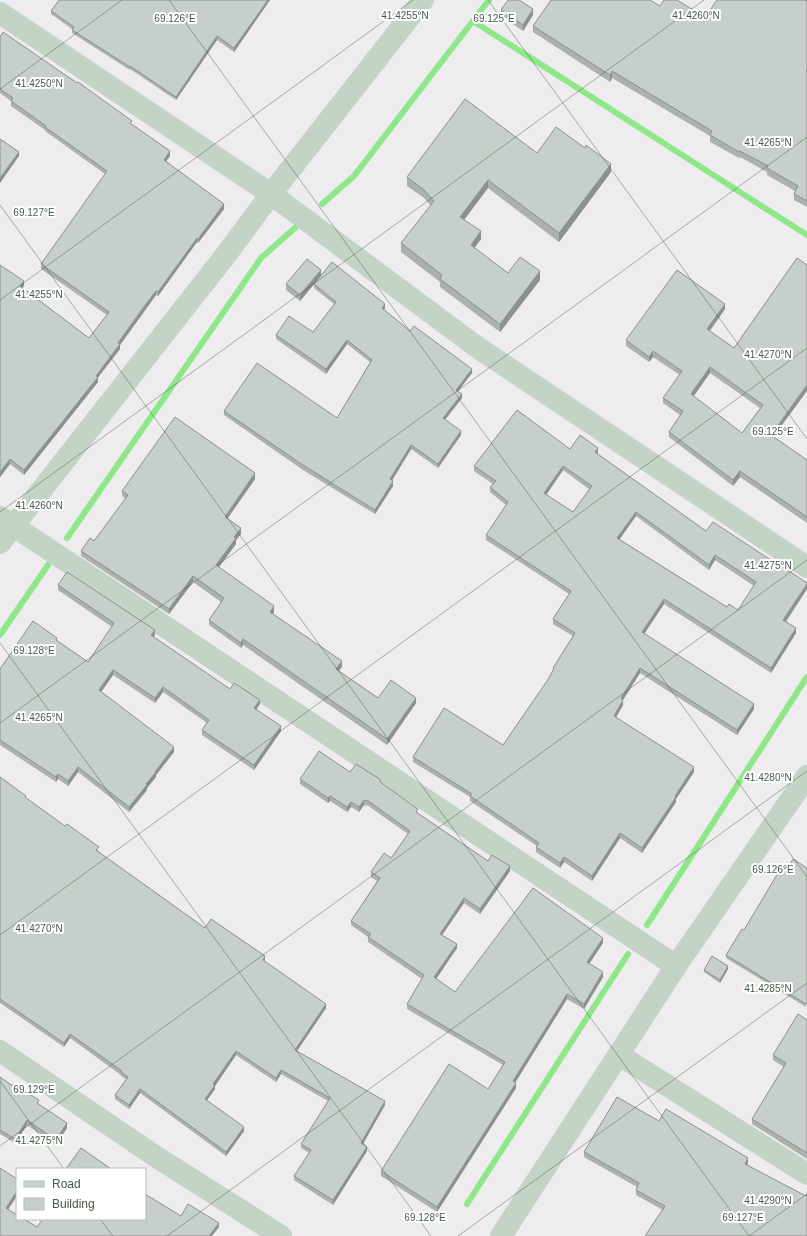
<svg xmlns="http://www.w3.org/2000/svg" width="807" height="1236" font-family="Helvetica,sans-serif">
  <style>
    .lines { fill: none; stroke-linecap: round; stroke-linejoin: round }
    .stream { stroke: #8fe78a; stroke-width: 6 }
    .street { stroke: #c3d3c6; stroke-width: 22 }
    .wall { fill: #abb2ae; fill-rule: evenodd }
    .shaded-wall { fill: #8b918d }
    .building { fill: #c7cfca; stroke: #8b918d; fill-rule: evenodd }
    .ticks { fill: none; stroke: #46594a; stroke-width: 1; stroke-opacity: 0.45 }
    .ticks-label { font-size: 10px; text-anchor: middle; fill: #46594a; stroke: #fff; stroke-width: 4; stroke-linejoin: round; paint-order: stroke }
  </style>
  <rect width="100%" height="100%" fill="#eeecef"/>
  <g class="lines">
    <g class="stream">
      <path d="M473 21 807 235"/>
      <path d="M322 204 354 176 489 0"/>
      <path d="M67 538 261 258 297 226"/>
      <path d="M0 635 48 565"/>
      <path d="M647 925 807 677"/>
      <path d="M467 1204 628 954"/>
    </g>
    <g class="street">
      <path d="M0 13 271 194 477 347 807 567"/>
      <path d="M0 517 676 966"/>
      <path d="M0 543 225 256 271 194 423 0"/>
      <path d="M0 1051 155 1156 281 1236"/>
      <path d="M619 1055 807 1174"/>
      <path d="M501 1236 676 966 807 776"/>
    </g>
  </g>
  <g class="wall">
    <path d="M59 0H270L234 52 217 40 176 100 130 69V70L72 33V29L51 14V11Z"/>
    <path d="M807 0V207L794 200V194L795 191 767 175V172L740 157 739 158 710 142V136L612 78 610 82 533 32V26L660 6 705 17Z"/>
    <path d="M501 10 533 15 523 31 501 16Z"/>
    <path d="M0 37 132 125 170 156 166 161 224 209 198 243 197 242 158 296 156 295 120 345V349L98 377V382L24 475 10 464 0 477V265L24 286 22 288 89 338 107 315 41 269V264L105 174 45 131V130L11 106V101L0 93Z"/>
    <path d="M537 153 611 172 559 242 488 188 464 220 481 239 474 248 508 273 540 280 500 332 440 287V282L401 252V243L431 206 424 198 407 186V177Z"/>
    <path d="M797 258 773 437 807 460V523L740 477 733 486 669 437V432L680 415 663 403V398L680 375 653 357 649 362 626 346V340L725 309 710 331 734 348ZM710 373 760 408 742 433 693 396Z"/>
    <path d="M321 275 385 308 384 310 410 331 472 373 458 391 462 398 445 420 461 435 438 468 411 449 392 480 393 486 375 514 303 470 224 415V411L337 418 370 362 347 344 326 374 276 339V335L313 332 334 304 314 288V284L300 301 286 290V284Z"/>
    <path d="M570 449 598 453 597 454 706 531 771 560 807 583V589L786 622 796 633 771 673 664 604 644 634 754 709 737 735 640 673 623 700V705L616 717 694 772 676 799V802L642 853 620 838 592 881 564 862 560 868 536 852V847L537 846 470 801V797L413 762V757L503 745 547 681 553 670V668L573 636 553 624V619L569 594 486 540V535L506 505 490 492V487L493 484 474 471V466ZM563 470 589 489 573 512 546 495ZM636 516 709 570 715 560 754 586 738 610 727 607 619 539Z"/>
    <path d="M255 479 227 519 241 534 236 540V544L219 567 274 612 273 614 342 667 339 671 378 698 416 703 387 745 243 645 241 648 209 625V620L221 602 193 582 169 614 81 556V551L94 541 126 499 122 496V491Z"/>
    <path d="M58 585 155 635 154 637 230 689 260 704 256 709 281 731 254 770 202 735V730L207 723 163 692 155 703 113 675 101 692 174 752 156 775V777L147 788V790L129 812 78 772 68 786 58 779 56 782 0 745V669L57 641 88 662 112 627 58 590Z"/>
    <path d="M350 772 381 783 418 813 488 861 510 871 480 914 464 903 442 935 457 948 436 979 455 992 603 943 589 964 603 977 584 1009 567 999 515 1083 516 1088 437 1212 381 1176V1171L488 1089 503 1065 407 1009V1004L422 979 368 942V937L351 925V921L377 881 371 877V872L391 858 408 834 367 805 366 806 364 805 359 812 351 807 347 812 330 801 328 803 300 784V779Z"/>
    <path d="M0 777 26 798 99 851 98 852 205 928 265 960 264 961 326 1008 297 1051 385 1105 363 1144 367 1151 333 1205 294 1180V1176L309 1153 301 1148V1144L328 1101 281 1074 276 1082 236 1055 215 1086V1089L207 1100 244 1131 226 1156 140 1093 129 1109 115 1099V1095L126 1079 121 1076V1075L70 1038 64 1047 0 1003Z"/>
    <path d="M807 868 806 1007 726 958V955L786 871Z"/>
    <path d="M728 969 720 983 704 972V970Z"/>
    <path d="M807 1020V1159L752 1124V1119L784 1067 773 1060V1055Z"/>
    <path d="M0 1077 39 1104 67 1128 56 1145 27 1125 15 1143 0 1134Z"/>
    <path d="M659 1121 748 1163 747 1165 807 1236 663 1210 636 1195V1190L637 1187 584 1157V1152Z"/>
  </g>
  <g class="shaded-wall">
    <path d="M268 0H270L234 52V48Z"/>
    <path d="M533 9V15L523 31V25Z"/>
    <path d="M217 36V40L176 100V97Z"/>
    <path d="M612 71V78L610 82V75Z"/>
    <path d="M170 151V156L164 164V160Z"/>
    <path d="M19 152V156L0 183V178Z"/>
    <path d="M611 164V172L559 242V233Z"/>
    <path d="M488 180V188L460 225V217Z"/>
    <path d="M224 204V209L198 243V239Z"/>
    <path d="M481 231V239L471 253V245Z"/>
    <path d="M197 238V242L158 296V292Z"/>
    <path d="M321 270V276L300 301V295Z"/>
    <path d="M540 271V280L500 332V324Z"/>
    <path d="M24 281V286L20 291V286Z"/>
    <path d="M156 291V295L120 345V349L96 380V376L118 343Z"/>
    <path d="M385 304V308L382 313V308Z"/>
    <path d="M725 304V309L707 334V329Z"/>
    <path d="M347 340V344L326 374V369Z"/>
    <path d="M653 351V357L649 362V357Z"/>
    <path d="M710 367V373L691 400V394Z"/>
    <path d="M472 369V373L456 394V390Z"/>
    <path d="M98 377V382L24 475V470Z"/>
    <path d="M807 385V391L771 440V435Z"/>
    <path d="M462 394V398L443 422V418Z"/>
    <path d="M461 431V435L438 468V464Z"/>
    <path d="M411 445V449L390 484V479Z"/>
    <path d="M598 448V453L595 457V452Z"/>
    <path d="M10 459V464L0 477V472Z"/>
    <path d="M563 466V470L544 498V493Z"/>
    <path d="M740 471V477L733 486V480Z"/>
    <path d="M255 473V479L225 522V517Z"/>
    <path d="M393 481V486L375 514V510Z"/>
    <path d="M636 512V516L617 543V538Z"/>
    <path d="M241 528V534L236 540V544L216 571V565L234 537Z"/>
    <path d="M715 555V560L709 570V565Z"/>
    <path d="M193 576V582L169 614V609Z"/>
    <path d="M807 584V589L783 625V620Z"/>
    <path d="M664 599V604L642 637V632Z"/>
    <path d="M274 606V612L270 617V612Z"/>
    <path d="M796 628V633L771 673V668Z"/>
    <path d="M155 630V635L151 640V635Z"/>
    <path d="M243 639V645L241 648V643Z"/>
    <path d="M342 661V667L336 674V669Z"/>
    <path d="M640 668V673L621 703V698Z"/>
    <path d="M113 670V675L99 695V690Z"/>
    <path d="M163 687V692L155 703V698Z"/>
    <path d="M416 698V703L387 745V739Z"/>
    <path d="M260 700V704L254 713V708Z"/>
    <path d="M623 700V705L614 721V716Z"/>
    <path d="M754 704V709L737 735V730Z"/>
    <path d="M281 726V731L254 770V765Z"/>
    <path d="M174 747V752L156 775V777L147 788V790L129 812V807L155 772Z"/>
    <path d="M78 767V772L68 786V781Z"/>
    <path d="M694 767V772L676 799V802L642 853V848Z"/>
    <path d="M58 774V779L56 782V777Z"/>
    <path d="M330 796V801L328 803V798Z"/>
    <path d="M364 800V805L359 812V807Z"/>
    <path d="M351 802V807L347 812V807Z"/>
    <path d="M620 833V838L592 881V876Z"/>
    <path d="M564 857V862L560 868V863Z"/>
    <path d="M510 866V871L480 914V909Z"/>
    <path d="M464 898V903L440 938V934Z"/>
    <path d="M603 938V943L587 967V962Z"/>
    <path d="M457 944V948L434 982V977Z"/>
    <path d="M265 956V960L263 964V960Z"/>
    <path d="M728 966V969L720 983V980Z"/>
    <path d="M603 972V977L584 1009V1004Z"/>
    <path d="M567 994V999L513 1086V1081Z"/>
    <path d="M326 1004V1008L295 1054V1050Z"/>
    <path d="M70 1034V1038L64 1047V1043Z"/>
    <path d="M236 1051V1055L215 1086V1089L205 1103V1099L213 1084Z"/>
    <path d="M281 1070V1074L276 1082V1078Z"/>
    <path d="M516 1083V1088L437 1212V1207Z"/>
    <path d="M140 1089V1093L129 1109V1105Z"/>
    <path d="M385 1101V1105L361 1147V1143Z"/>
    <path d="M27 1120V1125L15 1143V1139Z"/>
    <path d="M67 1123V1128L56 1145V1140Z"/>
    <path d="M244 1127V1131L226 1156V1152Z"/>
    <path d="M367 1147V1151L333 1205V1200Z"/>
    <path d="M748 1158V1163L745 1169V1164Z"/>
    <path d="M17 1191V1196L6 1213V1208Z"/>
    <path d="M219 1223V1227L212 1236H209Z"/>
  </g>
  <g class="building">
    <path d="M59 0H268L234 48 217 36 176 97 130 66V67L72 30 74 27 51 11Z"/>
    <path d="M508 0H519L533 9 523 25 501 10Z"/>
    <path d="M551 0H650L660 6 664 0H677L705 17 717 0H807V70L806 71 807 72V201L794 194 798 186 767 168 768 166 740 151 739 152 710 135 712 131 612 71 610 75 533 26Z"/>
    <path d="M3 32 77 83 78 82 132 121 130 123 170 151 164 160 224 204 198 239 197 238 158 292 156 291 143 308 118 343 120 344 96 376 98 377 24 470 10 459 0 472V265L24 281 20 286 89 338 109 312 41 264 107 171 45 127 46 126 11 101 13 98 0 89V37Z"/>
    <path d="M465 99 537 153 556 127 585 148 586 145 611 164 559 233 488 180 460 217 481 231 471 245 508 273 520 257 540 271 500 324 440 279 442 275 401 243 434 201 424 190 407 177Z"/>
    <path d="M0 139 19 152 0 178Z"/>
    <path d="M797 258 807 265V385L771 435 807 460V517L740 471 733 480 669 432 683 411 663 398 682 371 653 351 649 357 626 340 677 270 725 304 707 329 734 348ZM710 367 763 405 742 433 691 394Z"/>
    <path d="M307 259 321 270 300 295 286 284Z"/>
    <path d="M332 262 385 304 382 308 410 331 414 326 472 369 456 390 462 394 443 418 461 431 438 464 411 445 390 479 393 481 375 510 303 465 224 411 257 363 337 418 372 360 347 340 326 369 276 335 289 316 313 332 336 302 314 284Z"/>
    <path d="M517 410 570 449 580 435 598 448 595 452 706 531 713 522 771 560V559L807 583V584L783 620 796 628 771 668 664 599 642 632 754 704 737 730 640 668 621 698 623 700 614 716 694 767 675 796 676 797 642 848 620 833 592 876 564 857 560 863 536 847 539 843 470 796 472 794 413 757 444 708 503 745 547 681 554 669 553 668 575 633 553 619 571 591 486 535 508 502 490 487 496 481 474 466ZM563 466 592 486 573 512 544 493ZM636 512 709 565 715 555 756 582 738 610 729 604 727 607 617 538Z"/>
    <path d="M175 417 255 473 225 517 241 528 234 537 236 538 216 565 274 606 270 612 342 661 336 669 378 698 391 680 416 698 387 739 243 639 241 643 209 620 224 598 193 576 169 609 81 551 90 538 94 541 128 495 122 491Z"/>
    <path d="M67 572 155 630 151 635 230 689 234 683 260 700 254 708 281 726 254 765 202 730 209 720 163 687 155 698 113 670 99 690 174 747 155 772H156L146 784 147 785 129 807 78 767 68 781 58 774 56 777 0 740V669L33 621 57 638 56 640 88 662 114 623 58 585Z"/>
    <path d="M319 751 350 772 356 764 381 780 380 782 418 809 416 812 488 861 492 855 510 866 480 909 464 898 440 934 457 944 434 977 455 992 533 888 603 938 587 962 603 972 584 1004 567 994 513 1081 516 1083 437 1207 381 1171 449 1064 488 1089 505 1062 407 1004 424 975 368 937 371 934 351 921 380 878 371 872 384 853 391 858 410 831 367 800 366 801 364 800 359 807 351 802 347 807 330 796 328 798 300 779Z"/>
    <path d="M0 777 26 796 25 797 65 826 67 824 99 847 96 850 205 928 211 919 265 956 263 960 326 1004 295 1050 385 1101 361 1143 367 1147 333 1200 294 1176 311 1150 301 1144 330 1098 281 1070 276 1078 236 1051 213 1084 215 1085 205 1099 244 1127 226 1152 140 1089 129 1105 115 1095 128 1077 121 1072 122 1071 70 1034 64 1043 0 999Z"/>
    <path d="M793 859 807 868V1003L806 1004 726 955 742 929 744 930 781 868 786 871Z"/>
    <path d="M712 956 728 966 720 980 704 970Z"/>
    <path d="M798 1014 807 1020V1153L752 1119 786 1063 773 1055Z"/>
    <path d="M0 1077 13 1086V1084L39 1100 37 1103 67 1123 56 1140 27 1120 15 1139 0 1130Z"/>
    <path d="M617 1097 659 1121 666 1109 748 1158 745 1164 806 1196 807 1193V1236H645L665 1206 636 1190 639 1183 584 1152Z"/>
    <path d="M81 1148 111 1169H66Z"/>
    <path d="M0 1168 17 1179V1191L6 1208 17 1215V1219H24L37 1227 43 1219H145V1194L181 1216 188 1204 219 1223 209 1236H0Z"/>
  </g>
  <path class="ticks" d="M169 0 807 877M488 0 807 439M806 0 807 1M0 89 122 0M0 205 749 1236M0 300 413 0M0 512 704 0M0 643 431 1236M0 723 807 137M0 935 807 348M0 1081 64 1169M0 1146 807 560M100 1219 113 1236M167 1236 807 771M458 1236 807 983M749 1236 807 1194"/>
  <g class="ticks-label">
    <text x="405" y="19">41.4255°N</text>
    <text x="696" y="19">41.4260°N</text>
    <text x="175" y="22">69.126°E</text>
    <text x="494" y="22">69.125°E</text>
    <text x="39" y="87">41.4250°N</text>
    <text x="768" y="146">41.4265°N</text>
    <text x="34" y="216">69.127°E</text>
    <text x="39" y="298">41.4255°N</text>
    <text x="768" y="358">41.4270°N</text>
    <text x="773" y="435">69.125°E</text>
    <text x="39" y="509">41.4260°N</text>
    <text x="768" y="569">41.4275°N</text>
    <text x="34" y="654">69.128°E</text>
    <text x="39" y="721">41.4265°N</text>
    <text x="768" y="781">41.4280°N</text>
    <text x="773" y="873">69.126°E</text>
    <text x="39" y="932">41.4270°N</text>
    <text x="768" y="992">41.4285°N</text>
    <text x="34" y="1093">69.129°E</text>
    <text x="39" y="1144">41.4275°N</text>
    <text x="768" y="1204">41.4290°N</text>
    <text x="425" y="1221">69.128°E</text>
    <text x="743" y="1221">69.127°E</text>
  </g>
  <rect x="16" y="1168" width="130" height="52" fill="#ffffff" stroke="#b5bdb7"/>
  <rect x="24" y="1181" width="20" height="6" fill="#c3d3c6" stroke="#b5bdb7"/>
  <text x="52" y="1188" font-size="12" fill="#46594a">Road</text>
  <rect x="24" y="1198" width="20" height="12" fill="#c7cfca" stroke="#b5bdb7"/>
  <text x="52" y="1208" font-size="12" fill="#46594a">Building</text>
</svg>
